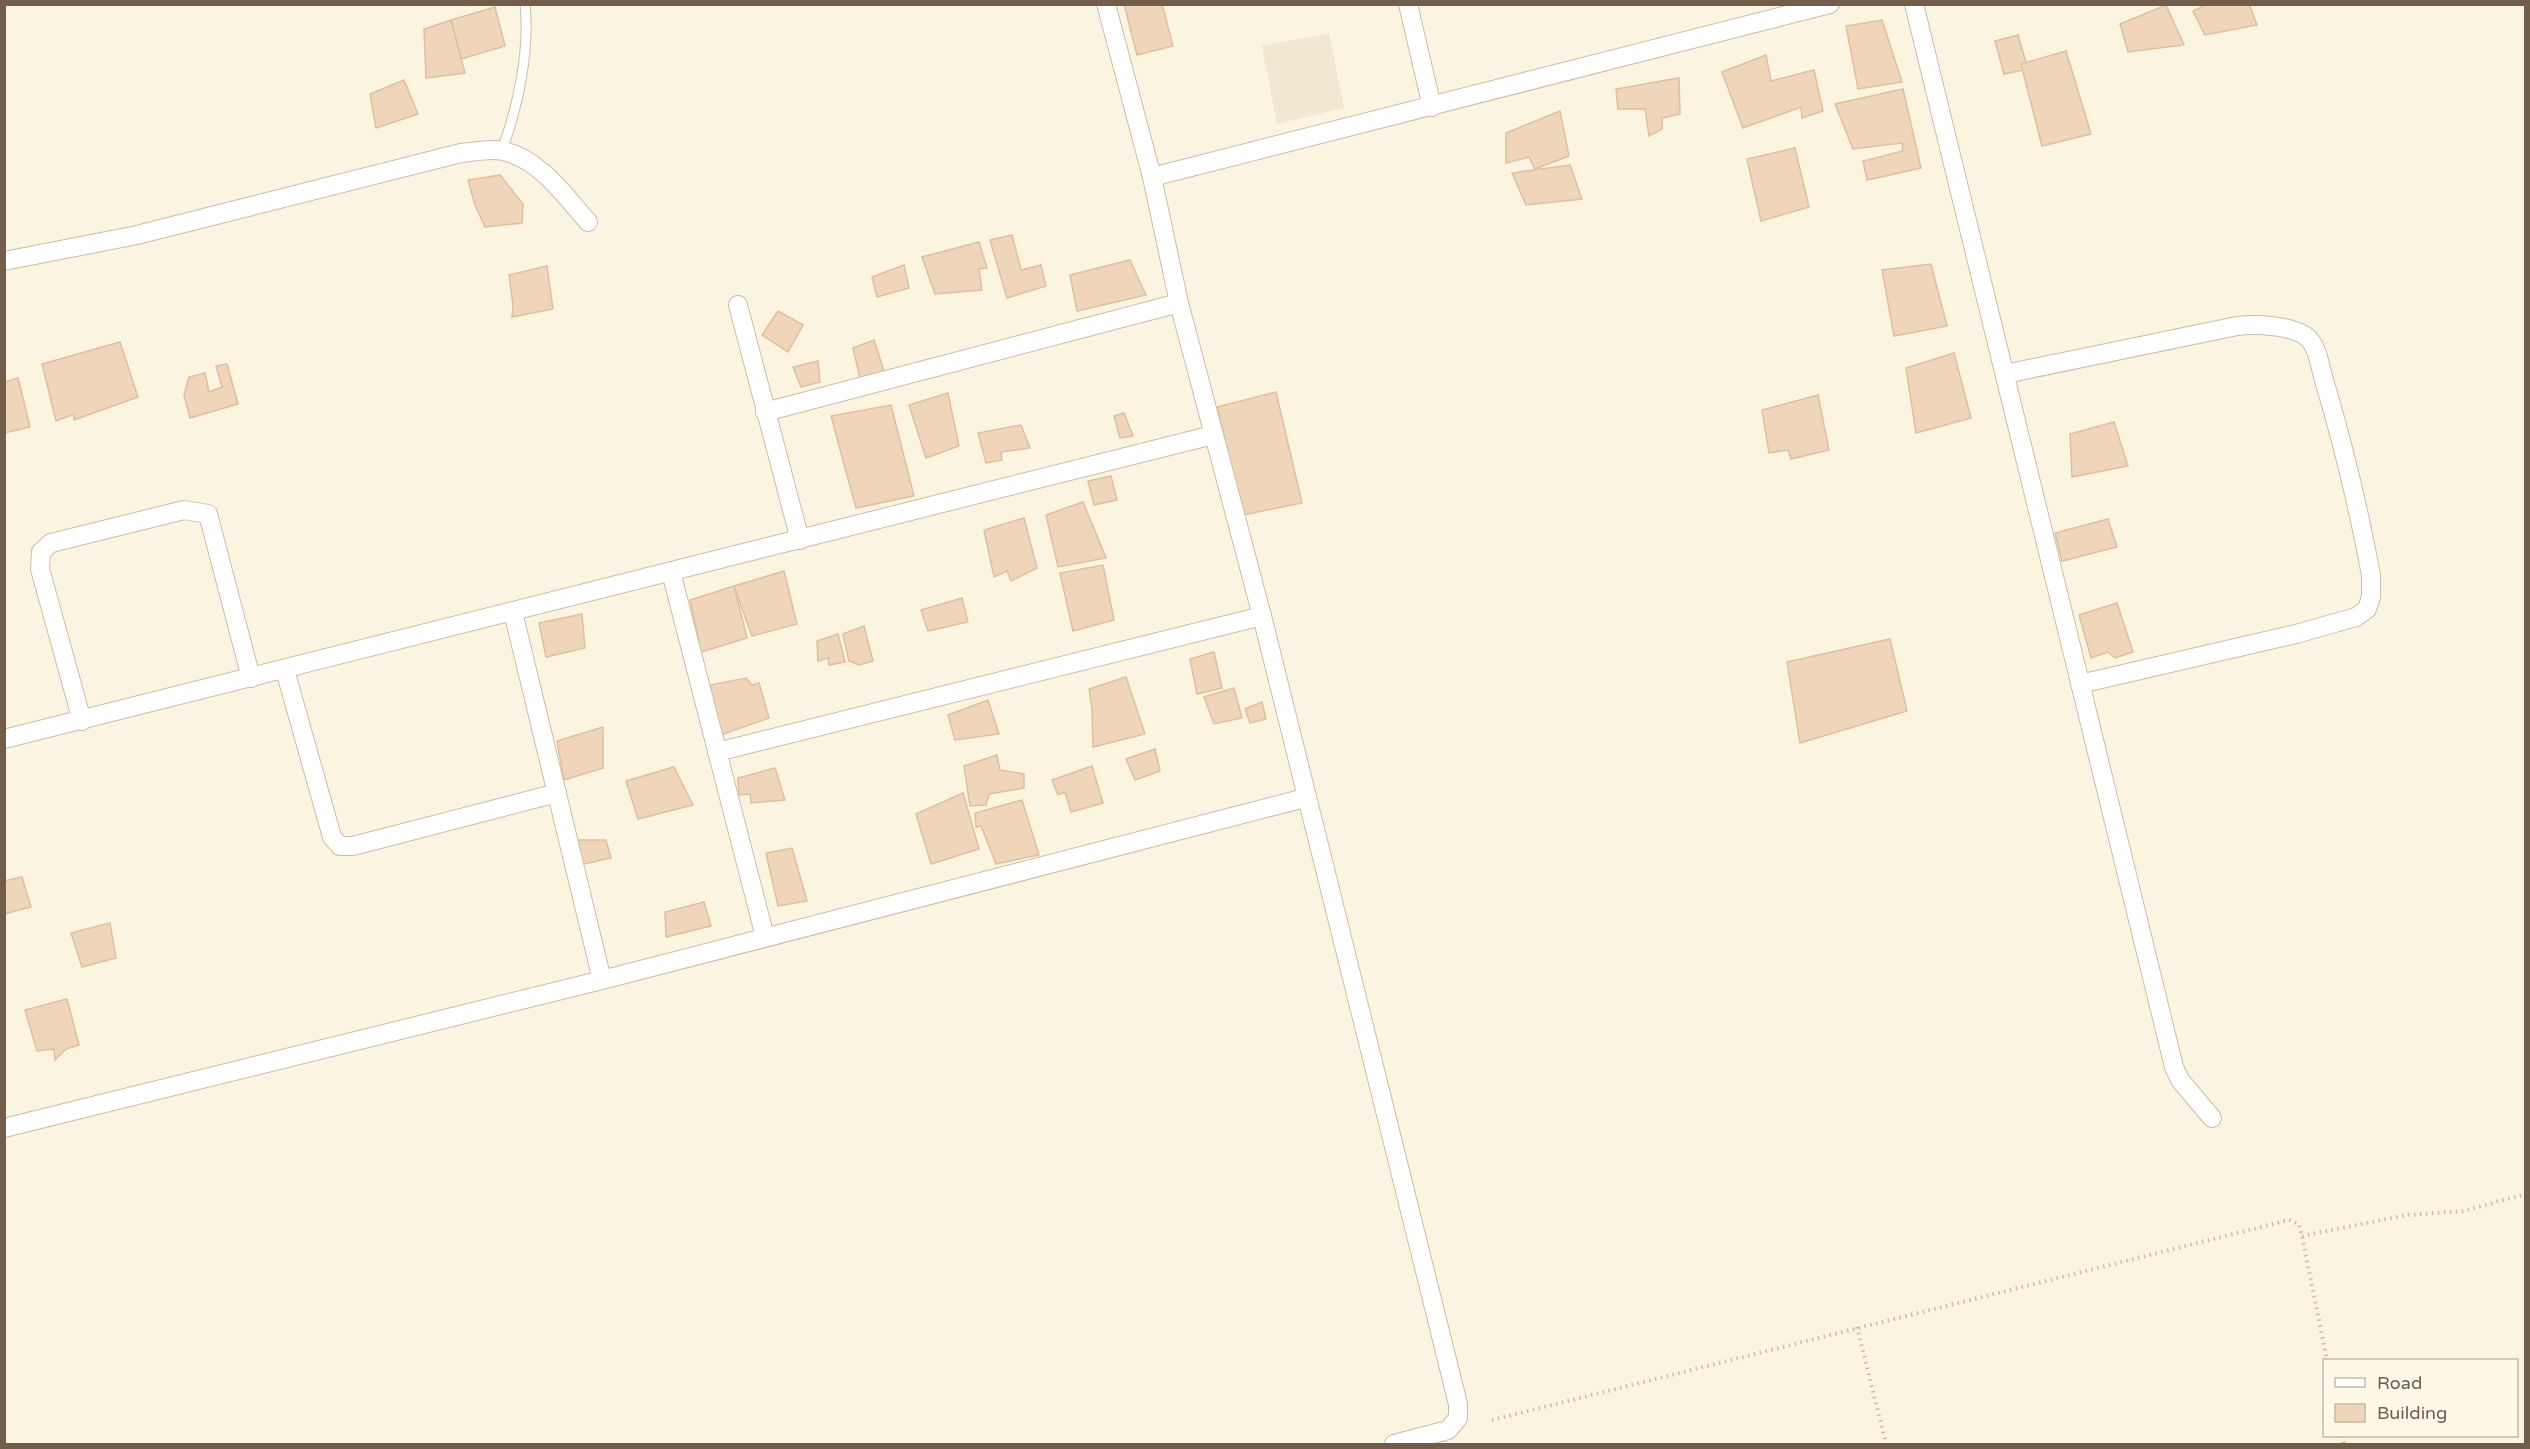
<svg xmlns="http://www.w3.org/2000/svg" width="2530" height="1449" font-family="'Varela Round',sans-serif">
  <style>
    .residential { fill: #f2e7d0 }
    .building { fill: #efd6ba; stroke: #e1bf9b; stroke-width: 1.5 }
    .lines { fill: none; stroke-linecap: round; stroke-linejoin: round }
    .lane-casing { stroke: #cbbda9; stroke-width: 11 }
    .street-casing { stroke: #cbbda9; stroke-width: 20 }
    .path { stroke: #d4ba9e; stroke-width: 4; stroke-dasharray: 1.5 4.5; stroke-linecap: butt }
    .lane { stroke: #fff; stroke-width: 9 }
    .street { stroke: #fff; stroke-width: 18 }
  </style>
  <rect width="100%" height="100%" fill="#fbf4e1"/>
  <path class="residential" d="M1329 33 1344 108 1277 124 1262 46Z"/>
  <g class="building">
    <path d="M1124 4H1162L1173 46 1137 55Z"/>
    <path d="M2208 4H2249L2257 25 2205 35 2193 11Z"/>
    <path d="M2166 5 2184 45 2128 52 2120 24Z"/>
    <path d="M495 7 505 46 461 59 451 20Z"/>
    <path d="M451 20 465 73 426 78 424 29Z"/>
    <path d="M1882 20 1902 82 1858 89 1846 26Z"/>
    <path d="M2018 35 2028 69 2004 74 1995 41Z"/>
    <path d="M2066 51 2091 134 2042 146 2021 64Z"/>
    <path d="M1766 55 1771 81 1814 70 1823 111 1802 118 1801 107 1743 128 1722 72Z"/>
    <path d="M1679 78 1680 114 1662 118V129L1649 136 1645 109H1618L1616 89Z"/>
    <path d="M404 80 418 114 376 128 370 94Z"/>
    <path d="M1903 89 1921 168 1867 180 1863 161 1903 151 1902 143 1853 149 1835 104Z"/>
    <path d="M1560 111 1569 156 1535 169 1529 157 1506 163V133Z"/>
    <path d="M1795 148 1809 207 1761 221 1747 159Z"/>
    <path d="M1570 165 1582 199 1526 205 1512 173Z"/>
    <path d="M500 175 523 204 522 223 485 227 475 205 468 180Z"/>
    <path d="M1012 235 1021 270 1041 265 1046 286 1007 298 990 240Z"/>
    <path d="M979 242 987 268 979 269 982 290 935 294 922 257Z"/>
    <path d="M1130 260 1146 295 1077 311 1070 275Z"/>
    <path d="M1931 264 1947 326 1894 336 1882 270Z"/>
    <path d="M904 265 909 288 877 297 872 277Z"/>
    <path d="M547 266 553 309 512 317 513 305 509 275Z"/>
    <path d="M778 311 803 325 788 352 762 335Z"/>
    <path d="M874 340 884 371 860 378 853 348Z"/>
    <path d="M120 342 138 397 74 420V414L56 421 42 364Z"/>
    <path d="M1954 353 1971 418 1916 433 1906 368Z"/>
    <path d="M818 361 820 382 801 387 793 367Z"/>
    <path d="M227 364 238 404 190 418 184 395 189 377 205 373 209 392 222 387 216 366Z"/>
    <path d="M18 378 30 427 4 433V382Z"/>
    <path d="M1276 392 1302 503 1243 515 1217 407Z"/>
    <path d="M948 393 959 446 926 458 909 405Z"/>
    <path d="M1818 395 1829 450 1791 459 1788 450 1769 453 1762 410Z"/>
    <path d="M891 405 914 496 856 508 831 416Z"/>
    <path d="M1124 413 1133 436 1120 438 1114 416Z"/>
    <path d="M2114 422 2128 466 2072 477 2070 434Z"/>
    <path d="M1021 425 1030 448 1001 452 1002 460 986 463 978 433Z"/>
    <path d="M1111 476 1117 500 1094 505 1088 481Z"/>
    <path d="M1083 502 1106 558 1058 567 1046 515Z"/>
    <path d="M1024 518 1037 568 1011 581 1007 571 994 577 984 530Z"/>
    <path d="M2108 519 2117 547 2062 561 2055 533Z"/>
    <path d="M1103 565 1114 620 1073 631 1060 573Z"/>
    <path d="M784 571 797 624 752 636 734 586Z"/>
    <path d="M734 586 747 638 701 652 690 600Z"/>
    <path d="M962 598 968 622 928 631 921 610Z"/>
    <path d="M2117 603 2133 652 2115 658 2108 652 2091 658 2079 615Z"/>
    <path d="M582 614 585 648 546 657 539 623Z"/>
    <path d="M864 626 873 661 859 665 849 661 843 634Z"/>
    <path d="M838 634 845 662 829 665 828 658 818 661 817 641Z"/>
    <path d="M1890 639 1907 711 1800 743 1787 662Z"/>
    <path d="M1214 652 1222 688 1197 694 1190 659Z"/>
    <path d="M1126 677 1145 734 1093 747 1092 709 1089 689Z"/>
    <path d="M746 678 752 685 759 683 769 718 718 736 710 685Z"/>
    <path d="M1234 688 1242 718 1214 724 1204 697Z"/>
    <path d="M988 700 999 734 955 740 948 715Z"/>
    <path d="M1262 702 1266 719 1250 723 1245 709Z"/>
    <path d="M603 727V768L564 780 557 741Z"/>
    <path d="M1155 749 1160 771 1135 780 1126 759Z"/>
    <path d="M997 755 1000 770 1024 774V788L989 794 986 805 970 806 964 766Z"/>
    <path d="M1092 766 1103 803 1071 812 1065 792 1058 795 1052 780Z"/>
    <path d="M674 767 693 805 638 819 626 781Z"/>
    <path d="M775 768 785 800 751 803 750 794 739 795 738 778Z"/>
    <path d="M963 793 979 849 931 864 916 814Z"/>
    <path d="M1022 800 1039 855 996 864 981 826 976 827 975 813Z"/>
    <path d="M576 840H606L611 858 579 865Z"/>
    <path d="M792 848 807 901 778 906 766 853Z"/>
    <path d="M22 877 31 907 4 914V881Z"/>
    <path d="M704 902 711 926 666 937 665 912Z"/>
    <path d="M110 923 116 958 82 967 71 933Z"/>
    <path d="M67 999 79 1045 66 1049 55 1060 54 1049 37 1051 25 1010Z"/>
  </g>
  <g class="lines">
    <g class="lane-casing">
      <path id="lane" d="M502 150C518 107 530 50 525 4"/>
    </g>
    <g class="street-casing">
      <g id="street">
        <path d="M1106 4 1152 177 1179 303 1262 616 1458 1404V1418L1448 1430 1394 1444"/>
        <path d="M1408 4 1432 107"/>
        <path d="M1914 4 2174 1067 2180 1080 2212 1118"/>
        <path d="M1152 177 1830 4"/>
        <path d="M4 261 137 235 461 153C474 152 491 148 503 151 540 159 565 196 588 222"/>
        <path d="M738 305 800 540"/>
        <path d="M2005 374 2237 326C2255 324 2294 325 2308 338 2318 347 2320 367 2324 380 2343 444 2359 510 2371 575V597L2367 609 2356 617 2296 634 2080 684"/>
        <path d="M765 412 1179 303"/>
        <path d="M671 572 765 937"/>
        <path d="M513 612 602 980"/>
        <path d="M285 670 332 837 340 846H353L557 793"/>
        <path d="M82 721 40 569 41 552 51 543 184 510 208 514 251 678"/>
        <path d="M4 739 1213 435"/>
        <path d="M717 752 1262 616"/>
        <path d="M4 1128 602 980 1305 798"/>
      </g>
    </g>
    <g class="path">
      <path d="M2302 1236 2407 1215 2463 1211 2526 1194"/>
      <path d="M1857 1327 1886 1444"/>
      <path d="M1492 1420 2289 1220 2299 1224 2302 1236 2327 1360"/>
      <path d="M2342 1436 2344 1444"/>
    </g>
    <use href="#lane" class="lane"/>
    <use href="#street" class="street"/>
  </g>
  <rect width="2530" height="1449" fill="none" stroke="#715d49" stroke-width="12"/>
  <rect x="2323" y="1359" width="195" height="78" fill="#fef8e7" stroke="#c6baa8" stroke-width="1.5"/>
  <rect x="2335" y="1378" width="30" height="9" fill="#ffffff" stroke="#c6baa8" stroke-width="1.5"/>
  <text x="2377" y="1389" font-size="18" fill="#715d49">Road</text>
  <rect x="2335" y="1404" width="30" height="18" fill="#efd6ba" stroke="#c6baa8" stroke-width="1.5"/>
  <text x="2377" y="1419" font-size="18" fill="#715d49">Building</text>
</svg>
